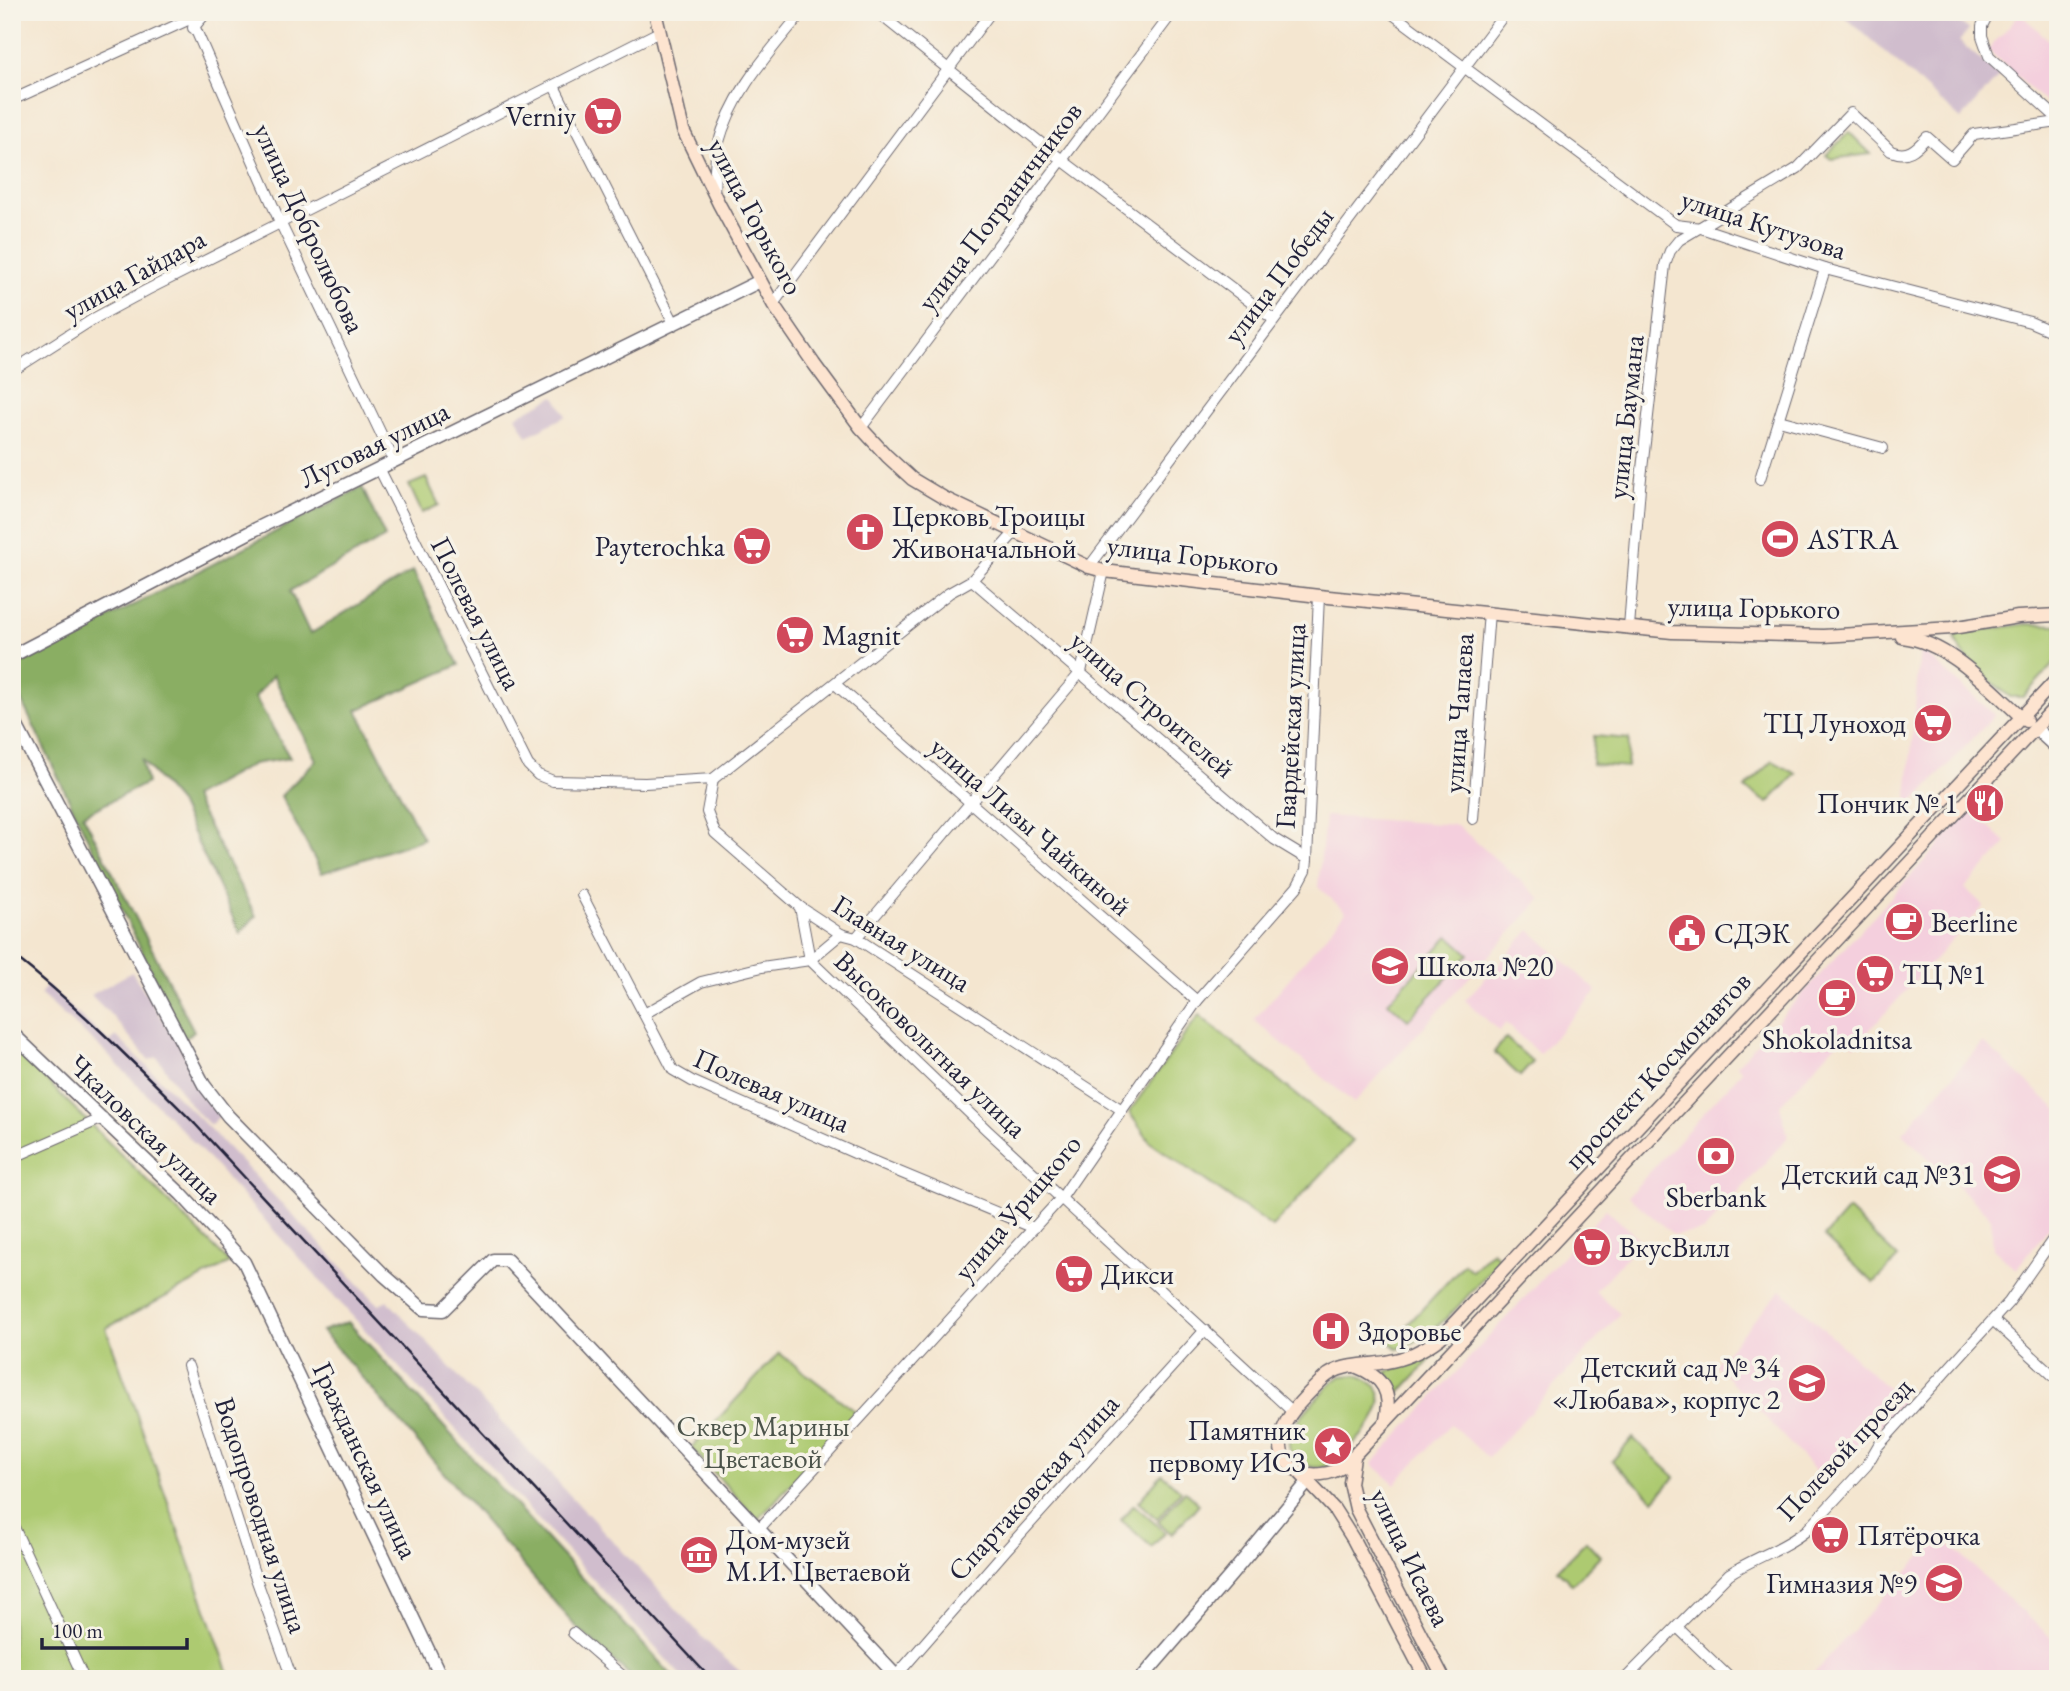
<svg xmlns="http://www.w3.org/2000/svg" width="2070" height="1691" font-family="'EB Garamond',serif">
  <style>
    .built { fill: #f4cfdd }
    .industrial { fill: #d0bdcd }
    .green { fill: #adca71; stroke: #687656; stroke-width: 2 }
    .forest { fill: #8aae63; stroke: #56684f; stroke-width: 2 }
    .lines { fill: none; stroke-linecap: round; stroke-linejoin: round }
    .minor-casing { stroke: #6c676f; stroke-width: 12 }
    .tertiary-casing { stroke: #6c676f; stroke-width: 15 }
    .secondary-casing { stroke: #6c676f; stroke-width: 15 }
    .minor { stroke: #fff; stroke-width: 10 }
    .tertiary { stroke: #fff; stroke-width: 12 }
    .secondary { stroke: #fde4d0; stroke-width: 12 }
    .rail { stroke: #22223b; stroke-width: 2.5 }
    .labels { text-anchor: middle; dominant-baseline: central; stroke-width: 7; stroke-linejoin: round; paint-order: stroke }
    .poi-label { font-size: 28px; fill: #22223b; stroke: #f7f3e8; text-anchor: start }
    .street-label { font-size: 28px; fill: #22223b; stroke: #f7f3e8 }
    .park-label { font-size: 28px; fill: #4c544b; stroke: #f7f3e8 }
  </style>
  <rect width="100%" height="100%" fill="#f7f3e8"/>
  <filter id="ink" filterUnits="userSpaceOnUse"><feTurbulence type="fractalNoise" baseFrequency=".0143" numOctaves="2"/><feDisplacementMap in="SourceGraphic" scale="14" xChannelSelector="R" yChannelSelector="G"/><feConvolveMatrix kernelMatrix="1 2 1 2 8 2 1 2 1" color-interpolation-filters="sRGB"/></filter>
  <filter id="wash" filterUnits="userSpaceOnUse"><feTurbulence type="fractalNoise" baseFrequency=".00686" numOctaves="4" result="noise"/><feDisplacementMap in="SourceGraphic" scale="28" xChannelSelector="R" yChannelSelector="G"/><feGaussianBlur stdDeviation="1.57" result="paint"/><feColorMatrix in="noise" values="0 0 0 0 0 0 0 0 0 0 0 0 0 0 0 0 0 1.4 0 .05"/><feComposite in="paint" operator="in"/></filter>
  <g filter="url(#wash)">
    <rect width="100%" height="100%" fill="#f4e6d0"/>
    <g class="built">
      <path d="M2020 14 2058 48V114L1988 50Z"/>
      <path d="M1920 649 1995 715 1906 810Z"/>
      <path d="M1971 810 2007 843 1965 888 1984 906 1855 1046 1844 1035 1780 1105 1788 1137 1704 1231 1674 1235 1628 1196 1742 1071 1737 1065Z"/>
      <path d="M1325 816 1457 825 1541 899 1354 1103 1254 1020 1346 912 1318 887Z"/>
      <path d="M1530 930 1597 991 1539 1054 1506 1023 1499 1031 1465 1000Z"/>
      <path d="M1983 1042 2058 1110V1216L2016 1269 1993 1249 1991 1218 1902 1133Z"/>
      <path d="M1606 1209 1641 1241 1595 1291 1620 1314 1488 1458 1451 1424 1395 1484 1372 1464Z"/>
      <path d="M1781 1290 1903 1402 1827 1483 1715 1364Z"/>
      <path d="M1940 1536 2058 1644V1679H1808Z"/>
    </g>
    <g class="industrial">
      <path d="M1847 12H1948L1969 30 1959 41 1999 76 1961 119 1844 16Z"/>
      <path d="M555 396 566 416 527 436 516 416Z"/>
      <path d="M132 972 223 1113 210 1125 192 1107 157 1057 149 1060 112 1016 91 995Z"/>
      <path d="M47 986 109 1042 116 1036 200 1119 379 1305 387 1300 714 1649 749 1679H684L185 1133 103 1050 40 994Z"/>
    </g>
    <g class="green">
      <path d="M1849 132 1871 154 1831 159 1826 155Z"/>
      <path d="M426 478 439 505 422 513 409 485Z"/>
      <path d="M2026 624 2058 625V659L2023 697H2010C1995 684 1957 656 1955 636L1957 634Z"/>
      <path d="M1594 736 1629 739 1627 767 1592 764Z"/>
      <path d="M1773 761 1796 774 1768 803 1745 788Z"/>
      <path d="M1449 936 1469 954 1408 1020 1388 1002Z"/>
      <path d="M1199 1015 1353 1141 1272 1227 1150 1142 1129 1112Z"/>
      <path d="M1506 1038 1533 1062 1520 1076 1494 1052Z"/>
      <path d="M18 1052 230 1263 106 1328 231 1679H12V1054Z"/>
      <path d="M1848 1210 1898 1258 1874 1283 1824 1237Z"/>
      <path d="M1492 1251 1500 1259C1470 1291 1441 1335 1398 1349L1388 1340 1400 1333 1464 1264 1472 1271Z"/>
      <path d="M1437 1352 1397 1396 1395 1385 1386 1372Z"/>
      <path d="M779 1353 856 1412 758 1520 691 1448Z"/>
      <path d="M1357 1375C1412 1394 1356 1441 1336 1462 1325 1468 1316 1470 1304 1464 1262 1445 1318 1398 1334 1381L1341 1376Z"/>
      <path d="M1633 1438 1675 1477 1654 1500 1612 1461Z"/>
      <path d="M1162 1474 1181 1491 1157 1519 1138 1502Z"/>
      <path d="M1185 1491 1199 1504 1172 1534 1158 1522Z"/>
      <path d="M1134 1505 1165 1532 1152 1547 1121 1520Z"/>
      <path d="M1586 1541 1600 1556 1572 1584 1557 1570Z"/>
    </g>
    <g class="forest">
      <path d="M362 487 385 537 290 591 310 634 413 571 459 665 357 710 423 839 322 873 281 796 316 760 273 675 255 697 290 758 253 764 193 797 256 916 240 933 179 803 141 759 147 783 83 815 194 1031 184 1039 12 681V668Z"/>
      <path d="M348 1322 675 1679H634L575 1626 322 1331Z"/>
    </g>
  </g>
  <g filter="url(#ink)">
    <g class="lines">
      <g class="minor-casing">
        <g id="minor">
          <path d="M188 12 280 222 394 461"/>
          <path d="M877 12 1062 160 1273 319"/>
          <path d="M1390 12 1676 225 1701 228 1825 269 2030 322 2058 334"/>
          <path d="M1989 12 1982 26V36L1989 56 2058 119"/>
          <path d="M193 28 207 12"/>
          <path d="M554 86 674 323"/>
          <path d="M12 100 190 19"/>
          <path d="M714 194C715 178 714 161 718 145 732 92 769 53 802 12"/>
          <path d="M773 304 991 12"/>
          <path d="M12 371 95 318 147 290 659 32"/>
          <path d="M1779 420 1883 448"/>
          <path d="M861 428 1173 12"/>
          <path d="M379 468 528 765 538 775 553 781 645 783 713 779 949 593 972 580 1015 532"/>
          <path d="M1760 479 1825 269"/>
          <path d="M1089 567 1506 12"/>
          <path d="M972 580 1274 839 1307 859"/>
          <path d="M1629 627 1640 487 1665 265 1670 251 1679 240 1798 168 1851 113 1891 151C1908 158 1916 149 1927 137L1952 159 1974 134 2058 122"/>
          <path d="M835 684 1197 1001"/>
          <path d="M713 779 707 812 715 833 800 907 841 934 856 938 1122 1110"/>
          <path d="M1473 819 1489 612"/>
          <path d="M582 895 673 1070 692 1081 868 1159 1034 1228"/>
          <path d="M800 907 810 960 988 1131 1293 1412"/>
          <path d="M856 938 1081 672 1104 571"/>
          <path d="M644 1014 701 982 762 967 810 960 841 934"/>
          <path d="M12 1158 103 1118"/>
          <path d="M1994 1321 2058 1380"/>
          <path d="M188 1366 253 1570 292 1679"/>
          <path d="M12 1523 84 1679"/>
          <path d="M758 1530 1062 1197 1197 1001 1297 887 1306 870 1307 859 1319 596"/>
          <path d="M1677 1627 1731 1679"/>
          <path d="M573 1633 626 1679"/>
          <path d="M896 1676 1006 1550 1205 1330"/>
          <path d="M1625 1679 1729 1574C1753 1558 1784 1549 1807 1530L1867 1465 1878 1446 2009 1302 2058 1232"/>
        </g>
      </g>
      <g class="tertiary-casing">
        <g id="tertiary">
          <path d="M12 656 256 529 760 281"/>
          <path d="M12 717 204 1085 228 1116 384 1275 423 1309 443 1310 493 1260H507L899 1679"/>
          <path d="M2035 728 2058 749"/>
          <path d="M12 1033 181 1194 244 1262 442 1679"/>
          <path d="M1141 1679 1231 1575 1308 1482"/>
        </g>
      </g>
      <g class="secondary-casing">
        <g id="secondary">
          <path d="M655 12 683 130 719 204 773 304 814 364 861 428 887 456 912 479 944 498 1089 567 1104 571 1319 596 1672 632 1823 636 1952 628 2018 617 2058 615"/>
          <path d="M1902 637C1950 642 1991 690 2026 721"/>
          <path d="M2058 678 1440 1338C1424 1350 1405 1359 1386 1362 1365 1366 1341 1363 1324 1378 1309 1393 1286 1413 1282 1434 1273 1473 1317 1484 1344 1466L2058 704"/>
          <path d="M1357 1367C1383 1377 1392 1393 1386 1420"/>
          <path d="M1354 1457 1350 1483 1356 1509 1444 1679"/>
          <path d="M1299 1472 1334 1509 1353 1539 1426 1679"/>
        </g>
      </g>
      <use href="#minor" class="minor"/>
      <use href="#tertiary" class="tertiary"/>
      <use href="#secondary" class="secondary"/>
      <path class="rail" d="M12 954C78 1006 136 1065 195 1124L711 1679"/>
    </g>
  </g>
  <defs>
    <g id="supermarket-disc" transform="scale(2.0125)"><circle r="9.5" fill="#d1495b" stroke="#f7f3e8"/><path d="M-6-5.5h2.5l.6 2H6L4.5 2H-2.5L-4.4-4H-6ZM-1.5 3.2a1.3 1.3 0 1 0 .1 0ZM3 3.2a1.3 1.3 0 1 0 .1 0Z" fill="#fff"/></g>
    <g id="church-disc" transform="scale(2.0125)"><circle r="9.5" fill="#d1495b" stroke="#f7f3e8"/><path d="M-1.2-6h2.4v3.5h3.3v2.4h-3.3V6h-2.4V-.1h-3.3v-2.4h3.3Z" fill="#fff"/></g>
    <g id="stadium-disc" transform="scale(2.0125)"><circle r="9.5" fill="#d1495b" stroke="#f7f3e8"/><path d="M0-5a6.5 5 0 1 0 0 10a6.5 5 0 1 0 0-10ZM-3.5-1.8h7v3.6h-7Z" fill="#fff"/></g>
    <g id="restaurant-disc" transform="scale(2.0125)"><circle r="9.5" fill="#d1495b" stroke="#f7f3e8"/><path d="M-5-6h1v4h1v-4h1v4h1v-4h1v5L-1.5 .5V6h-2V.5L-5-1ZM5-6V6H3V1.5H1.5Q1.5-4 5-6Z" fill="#fff"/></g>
    <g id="cafe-disc" transform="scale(2.0125)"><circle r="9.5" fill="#d1495b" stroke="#f7f3e8"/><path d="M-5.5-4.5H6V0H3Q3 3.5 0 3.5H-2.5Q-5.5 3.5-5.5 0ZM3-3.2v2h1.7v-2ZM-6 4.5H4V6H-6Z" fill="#fff"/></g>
    <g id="civic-disc" transform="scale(2.0125)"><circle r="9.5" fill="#d1495b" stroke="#f7f3e8"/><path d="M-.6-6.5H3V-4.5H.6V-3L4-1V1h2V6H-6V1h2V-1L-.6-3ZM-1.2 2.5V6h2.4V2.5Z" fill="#fff"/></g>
    <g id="school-disc" transform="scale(2.0125)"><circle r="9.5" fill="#d1495b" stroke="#f7f3e8"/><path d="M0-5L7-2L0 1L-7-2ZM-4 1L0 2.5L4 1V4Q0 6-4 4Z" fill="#fff"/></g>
    <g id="bank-disc" transform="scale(2.0125)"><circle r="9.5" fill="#d1495b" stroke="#f7f3e8"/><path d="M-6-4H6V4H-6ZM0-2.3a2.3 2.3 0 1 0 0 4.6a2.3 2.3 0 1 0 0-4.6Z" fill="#fff"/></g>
    <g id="hospital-disc" transform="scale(2.0125)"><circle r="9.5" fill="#d1495b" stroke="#f7f3e8"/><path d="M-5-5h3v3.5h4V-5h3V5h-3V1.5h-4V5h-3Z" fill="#fff"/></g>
    <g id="sight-disc" transform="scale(2.0125)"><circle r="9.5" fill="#d1495b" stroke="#f7f3e8"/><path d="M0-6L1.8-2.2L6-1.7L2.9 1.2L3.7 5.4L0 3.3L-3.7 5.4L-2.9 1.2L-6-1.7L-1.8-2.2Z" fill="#fff"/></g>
    <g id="museum-disc" transform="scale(2.0125)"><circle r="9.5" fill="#d1495b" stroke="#f7f3e8"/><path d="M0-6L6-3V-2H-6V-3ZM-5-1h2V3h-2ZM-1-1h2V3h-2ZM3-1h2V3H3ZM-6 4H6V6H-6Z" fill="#fff"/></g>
  </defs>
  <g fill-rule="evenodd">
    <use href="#supermarket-disc" x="603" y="116"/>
    <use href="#church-disc" x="865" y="532"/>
    <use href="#stadium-disc" x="1780" y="539"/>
    <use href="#supermarket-disc" x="752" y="546"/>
    <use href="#supermarket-disc" x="795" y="635"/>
    <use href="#supermarket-disc" x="1933" y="723"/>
    <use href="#restaurant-disc" x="1985" y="803"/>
    <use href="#cafe-disc" x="1904" y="922"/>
    <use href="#civic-disc" x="1687" y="933"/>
    <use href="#school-disc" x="1390" y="966"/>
    <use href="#supermarket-disc" x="1875" y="974"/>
    <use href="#cafe-disc" x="1837" y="998"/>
    <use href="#bank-disc" x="1716" y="1156"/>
    <use href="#school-disc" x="2002" y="1174"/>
    <use href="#supermarket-disc" x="1592" y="1247"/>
    <use href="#supermarket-disc" x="1074" y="1274"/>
    <use href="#hospital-disc" x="1331" y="1331"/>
    <use href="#school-disc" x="1807" y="1383"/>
    <use href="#sight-disc" x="1333" y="1446"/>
    <use href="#supermarket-disc" x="1830" y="1535"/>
    <use href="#museum-disc" x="699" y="1555"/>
    <use href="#school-disc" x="1944" y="1583"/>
  </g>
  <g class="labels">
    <g class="poi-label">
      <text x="576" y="116" text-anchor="end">Verniy</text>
      <text x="892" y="516">Церковь Троицы<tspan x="892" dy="32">Живоначальной</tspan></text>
      <text x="1807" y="539">ASTRA</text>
      <text x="725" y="546" text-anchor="end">Payterochka</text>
      <text x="822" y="635">Magnit</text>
      <text x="1906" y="723" text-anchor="end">ТЦ Луноход</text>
      <text x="1958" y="803" text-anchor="end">Пончик № 1</text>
      <text x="1931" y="922">Beerline</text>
      <text x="1714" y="933">СДЭК</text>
      <text x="1417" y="966">Школа №20</text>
      <text x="1902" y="974">ТЦ №1</text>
      <text x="1837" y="1039" text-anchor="middle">Shokoladnitsa</text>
      <text x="1975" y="1174" text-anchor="end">Детский сад №31</text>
      <text x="1716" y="1197" text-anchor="middle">Sberbank</text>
      <text x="1619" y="1247">ВкусВилл</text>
      <text x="1101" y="1274">Дикси</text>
      <text x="1358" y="1331">Здоровье</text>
      <text x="1780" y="1367" text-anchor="end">Детский сад № 34<tspan x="1780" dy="32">«Любава», корпус 2</tspan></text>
      <text x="1306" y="1430" text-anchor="end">Памятник<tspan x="1306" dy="32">первому ИСЗ</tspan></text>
      <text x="1857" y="1535">Пятёрочка</text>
      <text x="726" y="1539">Дом-музей<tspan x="726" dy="32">М.И. Цветаевой</tspan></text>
      <text x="1917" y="1583" text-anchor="end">Гимназия №9</text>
    </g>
    <g class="street-label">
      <text transform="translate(999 206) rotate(-53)">улица Пограничников</text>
      <text transform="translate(756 216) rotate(62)">улица Горького</text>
      <text transform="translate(1764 224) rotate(18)">улица Кутузова</text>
      <text transform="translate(310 228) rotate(65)">улица Добролюбова</text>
      <text transform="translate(134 274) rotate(-29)">улица Гайдара</text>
      <text transform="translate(1278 275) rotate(-53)">улица Победы</text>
      <text transform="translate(1625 417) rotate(-84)">улица Баумана</text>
      <text transform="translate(374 444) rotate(-26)">Луговая улица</text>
      <text transform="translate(1193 555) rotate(7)">улица Горького</text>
      <text transform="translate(1754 607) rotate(1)">улица Горького</text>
      <text transform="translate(477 613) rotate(63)">Полевая улица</text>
      <text transform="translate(1153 704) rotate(41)">улица Строителей</text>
      <text transform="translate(1458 713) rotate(-86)">улица Чапаева</text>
      <text transform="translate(1290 726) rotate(-87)">Гвардейская улица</text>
      <text transform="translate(1031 826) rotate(41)">улица Лизы Чайкиной</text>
      <text transform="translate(902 943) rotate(32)">Главная улица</text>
      <text transform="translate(931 1044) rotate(44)">Высоковольтная улица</text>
      <text transform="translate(1657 1070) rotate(-47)">проспект Космонавтов</text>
      <text transform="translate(772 1090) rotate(24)">Полевая улица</text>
      <text transform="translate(146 1129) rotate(44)">Чкаловская улица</text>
      <text transform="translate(1017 1207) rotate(-50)">улица Урицкого</text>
      <text transform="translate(1844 1449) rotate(-47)">Полевой проезд</text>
      <text transform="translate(366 1460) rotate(65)">Гражданская улица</text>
      <text transform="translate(1033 1487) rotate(-48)">Спартаковская улица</text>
      <text transform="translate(262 1515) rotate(72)">Водопроводная улица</text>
      <text transform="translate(1411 1557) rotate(64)">улица Исаева</text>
    </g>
    <g class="park-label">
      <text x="763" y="1426">Сквер Марины<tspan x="763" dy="32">Цветаевой</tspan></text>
    </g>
  </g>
  <rect width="2070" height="1691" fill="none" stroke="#f7f3e8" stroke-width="42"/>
  <path d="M42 1638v10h145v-10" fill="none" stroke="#22223b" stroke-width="3.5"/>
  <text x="52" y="1638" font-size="21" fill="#22223b" stroke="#f7f3e8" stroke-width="5" paint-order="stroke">100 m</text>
</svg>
